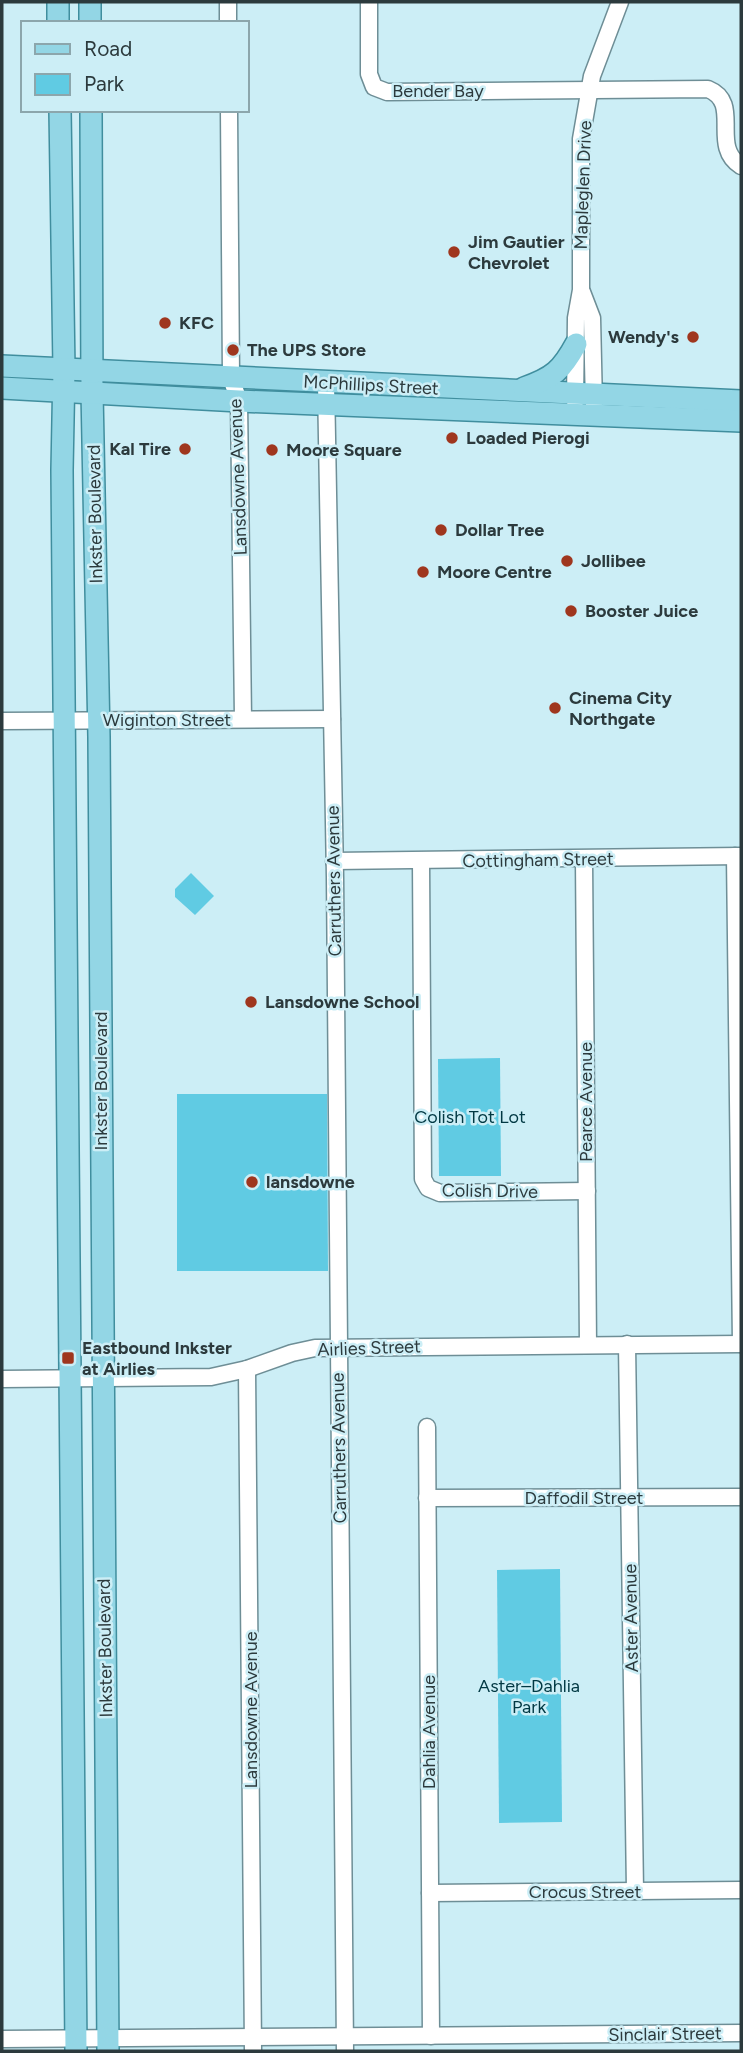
<svg xmlns="http://www.w3.org/2000/svg" width="743" height="2053" font-family="Figtree,sans-serif">
  <style>
    .green { fill: #60cbe3 }
    .lines { fill: none; stroke-linecap: round; stroke-linejoin: round }
    .minor-casing { stroke: #6e8e96; stroke-width: 19 }
    .major-casing { stroke: #408e9e; stroke-width: 24 }
    .minor { stroke: #fff; stroke-width: 16 }
    .major { stroke: #93d6e5; stroke-width: 21 }
    .poi-dot { fill: #9f361e; stroke: #cceef6; stroke-width: 2.5 }
    .labels { text-anchor: middle; dominant-baseline: central; stroke-width: 5; stroke-linejoin: round; paint-order: stroke }
    .street-label { font-size: 18px; fill: #2c3a3d; stroke: #cceef6 }
    .poi-label { font-size: 18px; font-weight: bold; fill: #2c3a3d; stroke: #cceef6; text-anchor: start }
    .park-label { font-size: 18px; fill: #013843; stroke: #cceef6 }
  </style>
  <rect width="100%" height="100%" fill="#cceef6"/>
  <g class="green">
    <path d="M191 873 214 896 195 915 175 897V889Z"/>
    <path d="M500 1058 501 1176H439L438 1059Z"/>
    <path d="M177 1094H327L328 1271H177Z"/>
    <path d="M560 1569 562 1822 499 1823 497 1570Z"/>
  </g>
  <g class="lines">
    <g class="minor-casing">
      <g id="minor">
        <path d="M228 2V23"/>
        <path d="M369 2V74L374 87 387 92 708 89C743 103 709 146 741 166"/>
        <path d="M229 110 231 378 239 401 243 719"/>
        <path d="M582 292 592 318 594 405"/>
        <path d="M326 383 335 877 345 2051"/>
        <path d="M575 402 576 318 581 290V139L592 76 620 2"/>
        <path d="M2 721 332 719"/>
        <path d="M735 856 741 1344"/>
        <path d="M584 860 588 1345"/>
        <path d="M334 861 741 856"/>
        <path d="M421 861 423 1179 428 1188 440 1193 587 1191"/>
        <path d="M627 1344 635 1891"/>
        <path d="M247 1369 253 2051"/>
        <path d="M2 1379 211 1377 247 1369 292 1353 315 1348 741 1344"/>
        <path d="M427 1427 431 2036"/>
        <path d="M427 1498 741 1497"/>
        <path d="M430 1893 741 1890"/>
        <path d="M2 2039 741 2033"/>
      </g>
    </g>
    <g class="major-casing">
      <g id="major">
        <path d="M58 2V23"/>
        <path d="M90 2V23"/>
        <path d="M60 110 64 369 62 470 76 2051"/>
        <path d="M91 110 92 392 99 737 108 2051"/>
        <path d="M2 366 741 401"/>
        <path d="M2 388 239 401 741 421"/>
        <path d="M524 388C553 378 562 370 576 344"/>
      </g>
    </g>
    <use href="#minor" class="minor"/>
    <use href="#major" class="major"/>
  </g>
  <g class="poi-dot">
    <circle cx="454" cy="252" r="7"/>
    <circle cx="165" cy="323" r="7"/>
    <circle cx="693" cy="337" r="7"/>
    <circle cx="233" cy="350" r="7"/>
    <circle cx="452" cy="438" r="7"/>
    <circle cx="185" cy="449" r="7"/>
    <circle cx="272" cy="450" r="7"/>
    <circle cx="441" cy="530" r="7"/>
    <circle cx="567" cy="561" r="7"/>
    <circle cx="423" cy="572" r="7"/>
    <circle cx="571" cy="611" r="7"/>
    <circle cx="555" cy="708" r="7"/>
    <circle cx="251" cy="1002" r="7"/>
    <circle cx="252" cy="1182" r="7"/>
    <rect x="61" y="1351" width="14" height="14" rx="3.5"/>
  </g>
  <g class="labels">
    <g class="street-label">
      <text x="438" y="91">Bender Bay</text>
      <text transform="translate(583 185) rotate(-88)">Mapleglen Drive</text>
      <text transform="translate(371 385) rotate(3)">McPhillips Street</text>
      <text transform="translate(238 477) rotate(-92)">Lansdowne Avenue</text>
      <text transform="translate(95 514) rotate(-91)">Inkster Boulevard</text>
      <text x="167" y="720">Wiginton Street</text>
      <text transform="translate(538 860) rotate(-1)">Cottingham Street</text>
      <text transform="translate(334 881) rotate(-91)">Carruthers Avenue</text>
      <text transform="translate(101 1081) rotate(-90)">Inkster Boulevard</text>
      <text transform="translate(586 1102) rotate(-90)">Pearce Avenue</text>
      <text transform="translate(490 1191) rotate(1)">Colish Drive</text>
      <text transform="translate(369 1348) rotate(-2)">Airlies Street</text>
      <text transform="translate(339 1448) rotate(-91)">Carruthers Avenue</text>
      <text x="584" y="1498">Daffodil Street</text>
      <text transform="translate(631 1618) rotate(-91)">Aster Avenue</text>
      <text transform="translate(105 1648) rotate(-91)">Inkster Boulevard</text>
      <text transform="translate(251 1710) rotate(-90)">Lansdowne Avenue</text>
      <text transform="translate(429 1732) rotate(-90)">Dahlia Avenue</text>
      <text x="585" y="1892">Crocus Street</text>
      <text transform="translate(665 2034) rotate(-1)">Sinclair Street</text>
    </g>
    <g class="poi-label">
      <text x="468" y="242">Jim Gautier<tspan x="468" dy="21">Chevrolet</tspan></text>
      <text x="179" y="323">KFC</text>
      <text x="679" y="337" text-anchor="end">Wendy's</text>
      <text x="247" y="350">The UPS Store</text>
      <text x="466" y="438">Loaded Pierogi</text>
      <text x="171" y="449" text-anchor="end">Kal Tire</text>
      <text x="286" y="450">Moore Square</text>
      <text x="455" y="530">Dollar Tree</text>
      <text x="581" y="561">Jollibee</text>
      <text x="437" y="572">Moore Centre</text>
      <text x="585" y="611">Booster Juice</text>
      <text x="569" y="698">Cinema City<tspan x="569" dy="21">Northgate</tspan></text>
      <text x="265" y="1002">Lansdowne School</text>
      <text x="266" y="1182">lansdowne</text>
      <text x="82" y="1348">Eastbound Inkster<tspan x="82" dy="21">at Airlies</tspan></text>
    </g>
    <g class="park-label">
      <text x="470" y="1117">Colish Tot Lot</text>
      <text x="529" y="1686">Aster–Dahlia<tspan x="529" dy="21">Park</tspan></text>
    </g>
  </g>
  <rect width="743" height="2053" fill="none" stroke="#2c3a3d" stroke-width="7"/>
  <rect x="21" y="21" width="228" height="91" fill="#cceef6" stroke="#8ca6ac" stroke-width="2"/>
  <rect x="35" y="44" width="35" height="10" fill="#93d6e5" stroke="#8ca6ac" stroke-width="2"/>
  <text x="84" y="56" font-size="21" fill="#2c3a3d">Road</text>
  <rect x="35" y="74" width="35" height="21" fill="#60cbe3" stroke="#8ca6ac" stroke-width="2"/>
  <text x="84" y="91" font-size="21" fill="#2c3a3d">Park</text>
</svg>
